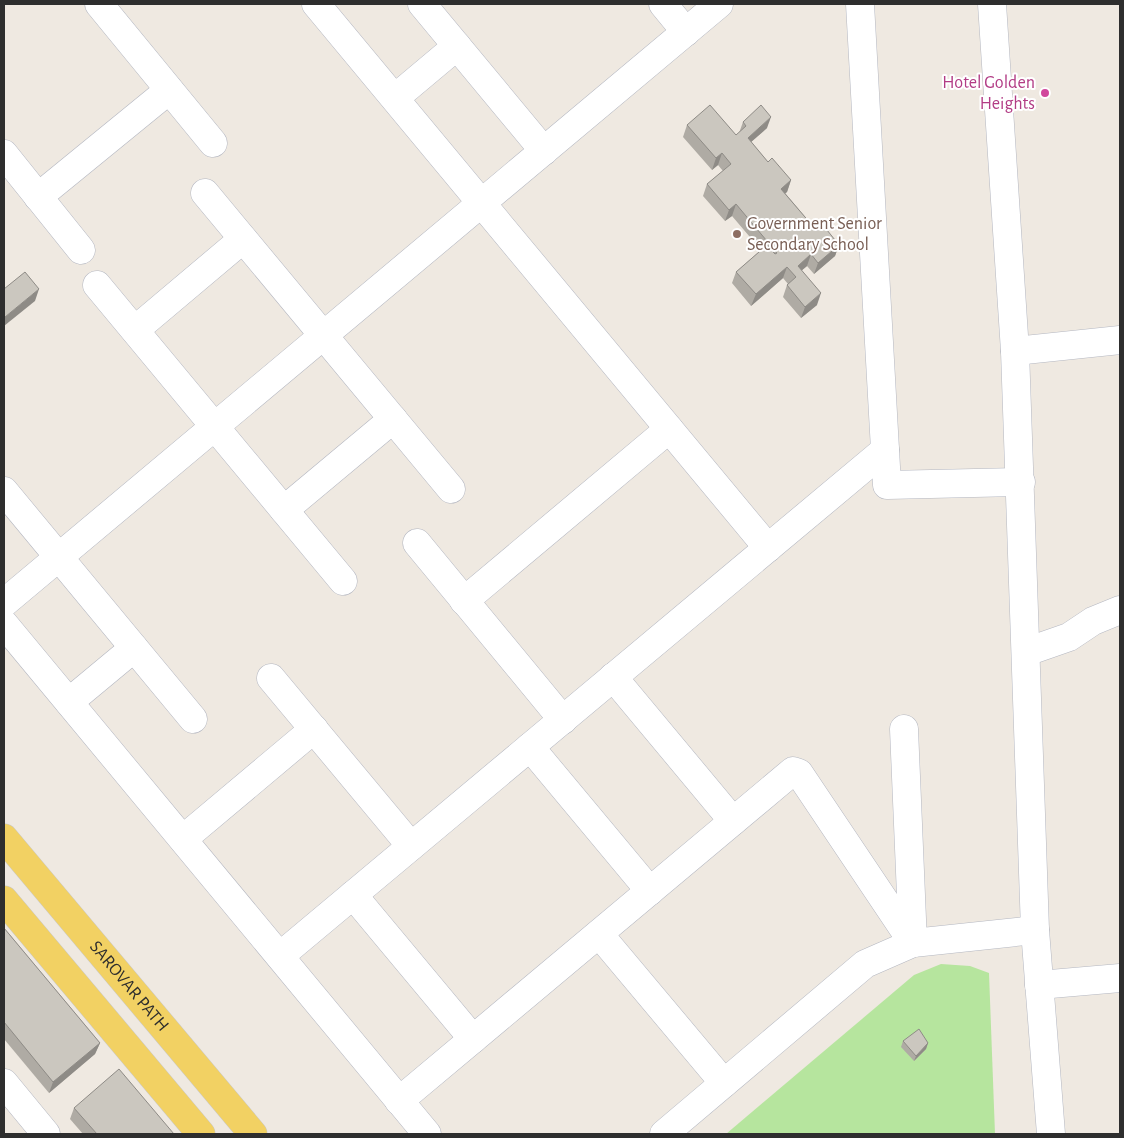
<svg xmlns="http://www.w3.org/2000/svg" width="1124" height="1138" font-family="'Alegreya Sans',sans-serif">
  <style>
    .green { fill: #b6e59e }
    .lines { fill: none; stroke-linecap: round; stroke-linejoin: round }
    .minor-casing { stroke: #b4b7c1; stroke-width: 29 }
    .major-casing { stroke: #c9c9c9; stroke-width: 29 }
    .minor { stroke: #fff; stroke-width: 28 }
    .major { stroke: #f2d163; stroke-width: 28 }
    .wall { fill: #afaba4 }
    .shaded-wall { fill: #8e8b86 }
    .building { fill: #cbc7bf; stroke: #8e8b86 }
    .hotel-dot { fill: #d1479c; stroke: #fff; stroke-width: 2 }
    .education-dot { fill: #8d6e63; stroke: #fff; stroke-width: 2 }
    .labels { text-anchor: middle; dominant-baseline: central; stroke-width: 4; stroke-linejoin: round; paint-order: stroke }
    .hotel-label { font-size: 18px; fill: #b23c85; stroke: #fff; text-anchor: end }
    .education-label { font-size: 18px; fill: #785e54; stroke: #fff; text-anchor: start }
    .street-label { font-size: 18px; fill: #2e2e2e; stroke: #fff }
  </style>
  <rect width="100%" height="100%" fill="#efe9e1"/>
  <path class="green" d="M941 964 970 966 989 973 995 1134H726L914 975Z"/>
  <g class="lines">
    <g class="minor-casing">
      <g id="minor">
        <path d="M99 4 213 143"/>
        <path d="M316 4 768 548"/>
        <path d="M422 4 544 151"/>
        <path d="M663 4 686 32"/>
        <path d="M860 4 887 485 1021 482"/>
        <path d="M992 4 1015 351 1035 930 1051 1134"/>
        <path d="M395 98 457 46"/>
        <path d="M4 154 81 250"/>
        <path d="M205 193 451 489"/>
        <path d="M38 197 169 90"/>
        <path d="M97 285 343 581"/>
        <path d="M135 330 243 239"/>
        <path d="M1015 351 1120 340"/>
        <path d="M4 491 193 719"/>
        <path d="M284 510 393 419"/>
        <path d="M417 543 563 720"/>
        <path d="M464 601 669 429"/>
        <path d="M4 603 719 4"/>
        <path d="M4 624 427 1134"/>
        <path d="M1026 652 1069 637 1093 621 1120 610"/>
        <path d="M613 677 733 821"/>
        <path d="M271 678 411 846"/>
        <path d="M69 702 134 648"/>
        <path d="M904 729 913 943"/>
        <path d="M530 747 650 891"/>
        <path d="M183 839 314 729"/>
        <path d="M353 895 473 1039"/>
        <path d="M599 934 724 1083"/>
        <path d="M280 956 885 450"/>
        <path d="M1039 985 1120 978"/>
        <path d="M4 1083 46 1134"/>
        <path d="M399 1101 793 771 799 773 913 943"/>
        <path d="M664 1134 865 964 913 943 1035 930"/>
      </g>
    </g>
    <g class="major-casing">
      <g id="major">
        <path id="s1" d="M4 838 253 1134"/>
        <path d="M4 900 201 1134"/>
      </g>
    </g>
    <use href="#minor" class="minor"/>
    <use href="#major" class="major"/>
  </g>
  <g class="wall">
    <path d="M743 122 767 128 751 142 768 162 791 180 787 192 785 193 817 231 839 245 835 256 814 274 807 266 801 271 817 305 801 318 783 297 787 285 788 284 783 278 751 306 732 283 736 272 761 250 732 216 725 221 703 196 707 184 723 171 718 165 712 170 683 137 687 125 736 135 739 133Z"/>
    <path d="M4 928 100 1043 95 1054 49 1093 4 1039Z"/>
    <path d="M903 1041 928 1043 926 1049 914 1061 901 1047Z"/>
    <path d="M74 1108 174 1134H83L70 1119Z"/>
  </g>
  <g class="shaded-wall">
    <path d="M771 117 767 128 743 149 748 138Z"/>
    <path d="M722 153 718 165 712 170 716 158Z"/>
    <path d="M791 180 787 192 777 200 781 189Z"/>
    <path d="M736 204 732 216 725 221 729 210Z"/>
    <path d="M839 245 835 256 814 274 818 263Z"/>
    <path d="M811 254 807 266 795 276 798 266Z"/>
    <path d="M787 267 783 278 751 306 756 294Z"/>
    <path d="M39 289 35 301 4 326V321L5 317Z"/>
    <path d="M821 293 817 305 801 318 805 307Z"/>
    <path d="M100 1043 95 1054 49 1093 53 1082Z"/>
    <path d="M928 1043 926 1049 914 1061 916 1056Z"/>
  </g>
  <g class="building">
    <path d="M710 105 736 135 746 126 743 122 761 105 771 117 748 138 768 162 772 158 791 180 781 189 817 231 823 225 839 245 818 263 811 254 798 266 821 293 805 307 787 285 796 277 787 267 756 294 736 272 767 245 775 254 777 253 736 204 729 210 707 184 731 164 722 153 716 158 687 125Z"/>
    <path d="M25 272 39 289 5 317 4 315V289Z"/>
    <path d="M4 928 100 1043 53 1082 4 1022Z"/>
    <path d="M919 1029 928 1043 916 1056 903 1041Z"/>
    <path d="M119 1069 174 1134H97L74 1108Z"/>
  </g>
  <circle class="hotel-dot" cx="1045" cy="93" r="5"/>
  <circle class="education-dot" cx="737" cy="234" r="5"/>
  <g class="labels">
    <g class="hotel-label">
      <text x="1035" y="83">Hotel Golden<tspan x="1035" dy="21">Heights</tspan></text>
    </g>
    <g class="education-label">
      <text x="747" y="224">Government Senior<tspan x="747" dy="21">Secondary School</tspan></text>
    </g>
    <g class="street-label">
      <text stroke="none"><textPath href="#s1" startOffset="194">SAROVAR PATH</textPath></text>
    </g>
  </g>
  <rect width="1124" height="1138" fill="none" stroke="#2e2e2e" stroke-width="10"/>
</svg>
